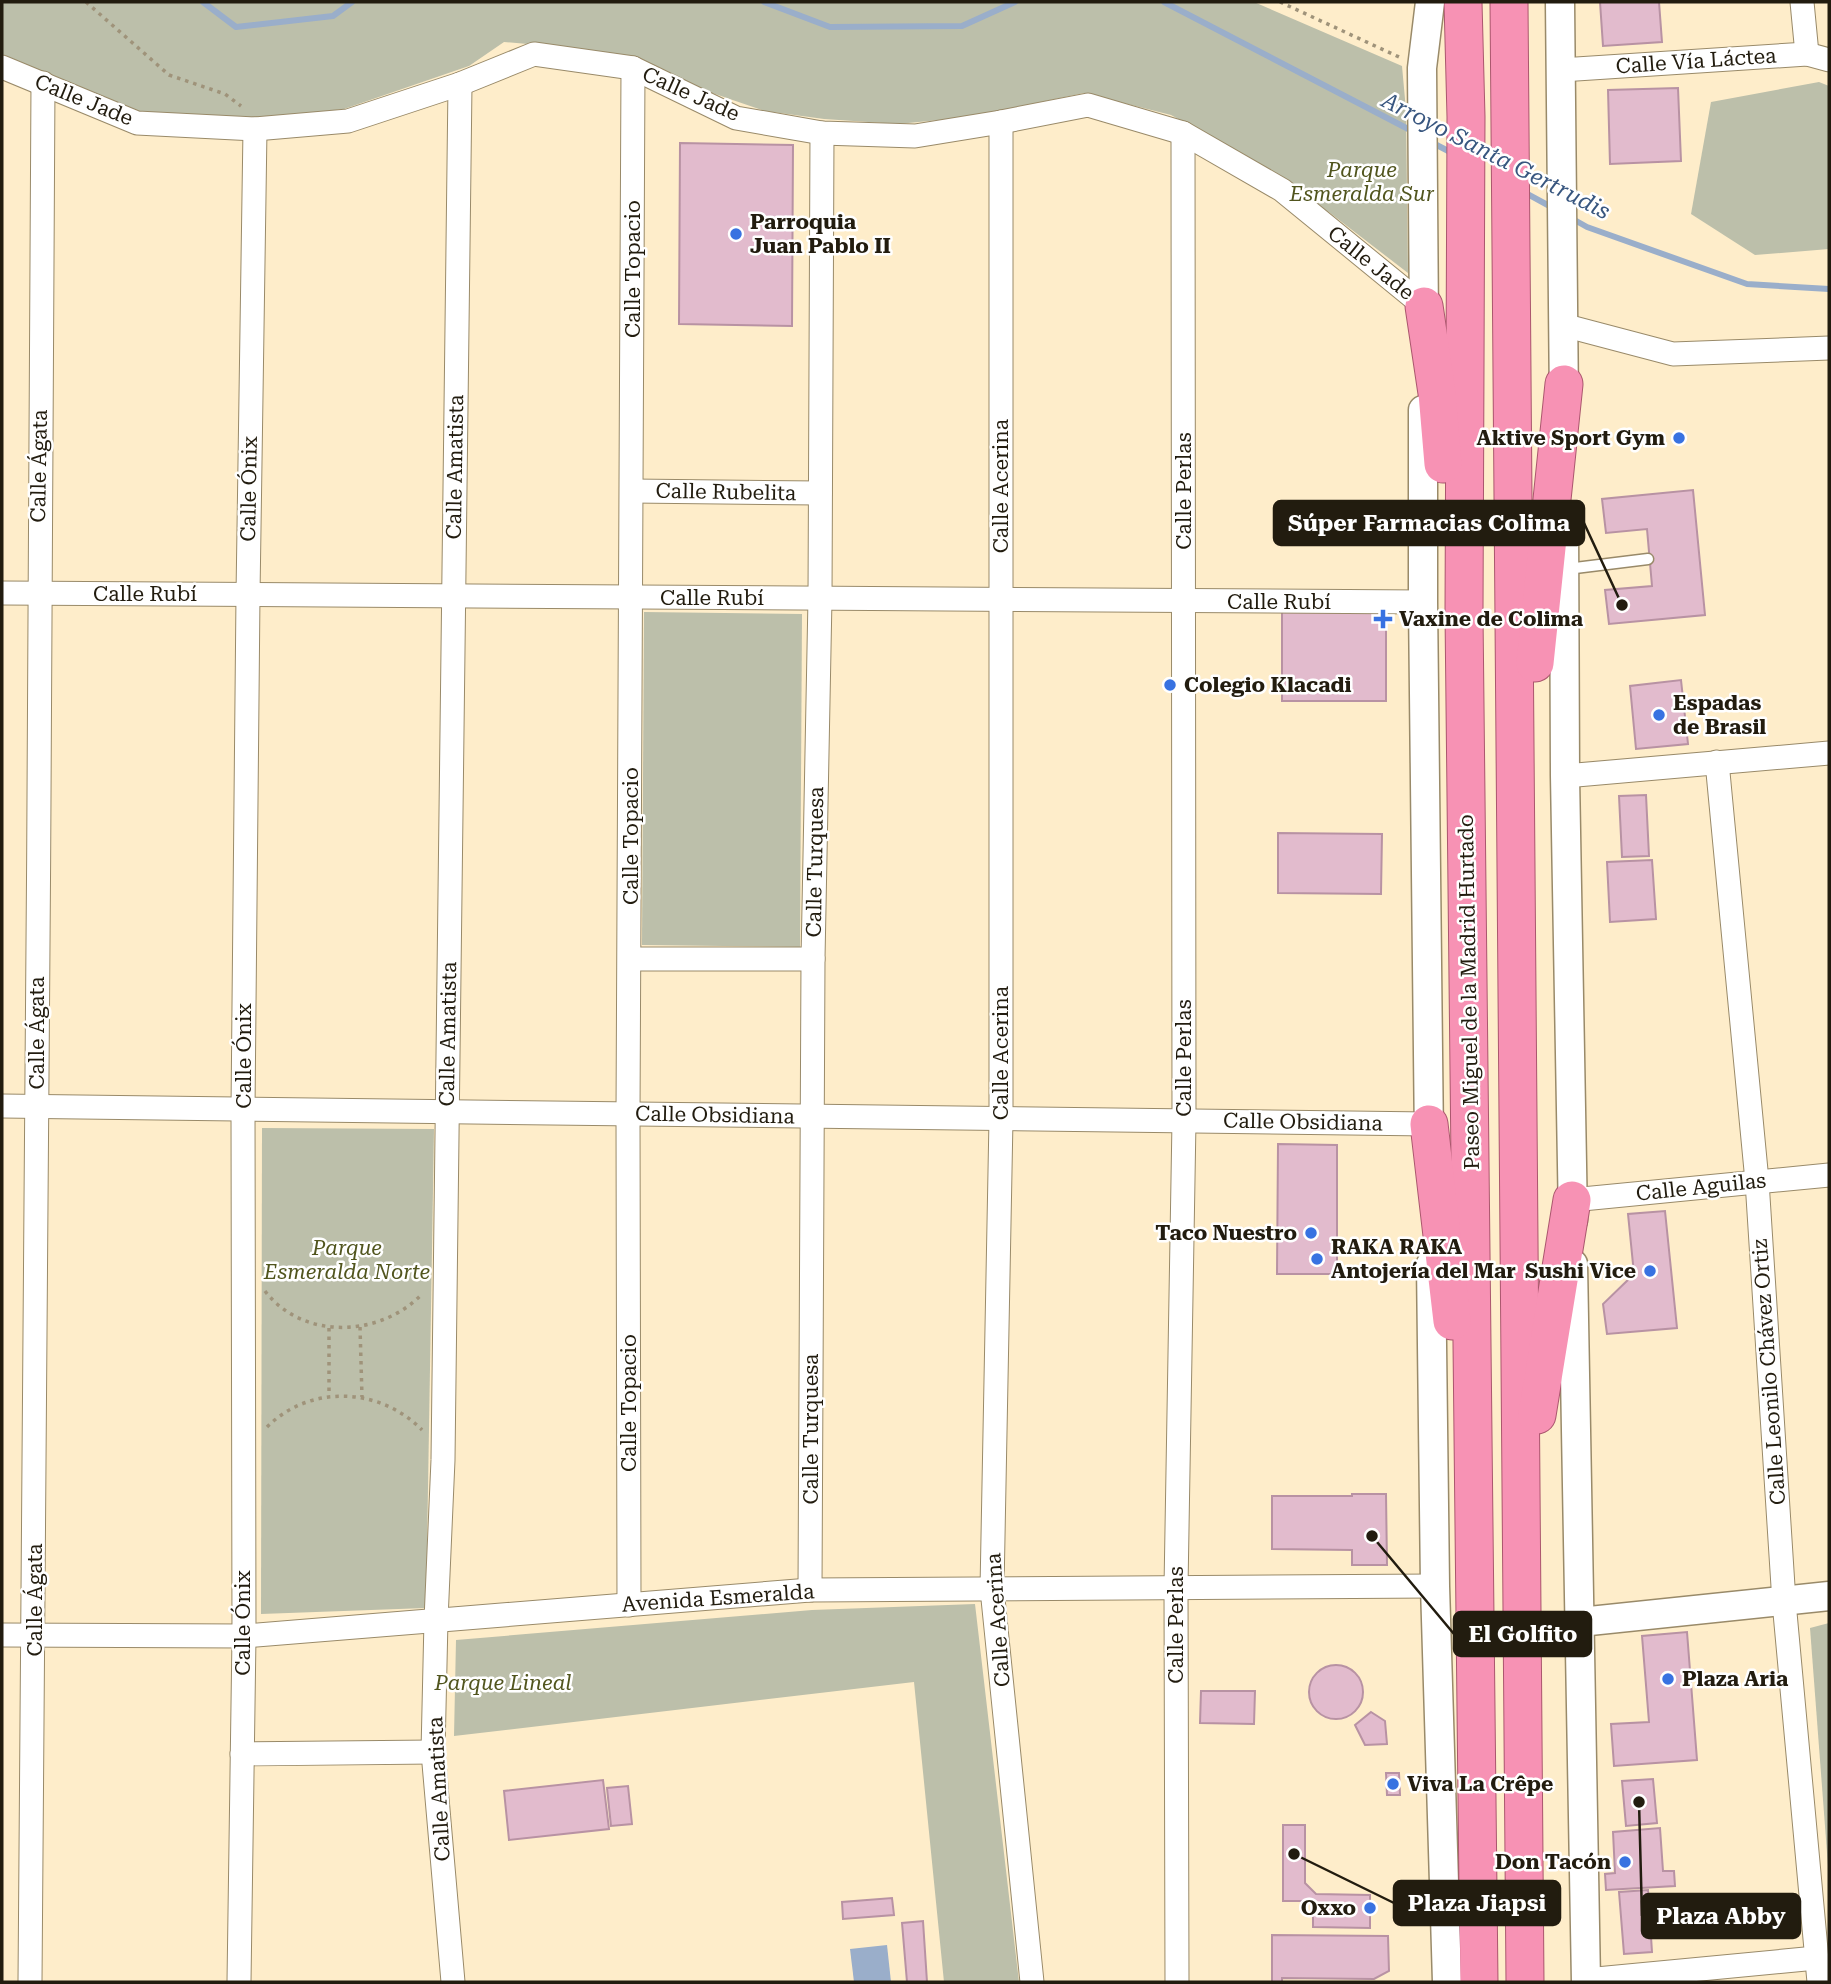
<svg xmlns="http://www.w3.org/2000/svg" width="1831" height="1984" font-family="'Roboto Serif',serif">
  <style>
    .green { fill: #bcbfaa }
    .water { fill: #9aaeca }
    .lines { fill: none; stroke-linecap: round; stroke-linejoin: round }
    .stream { stroke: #9aaeca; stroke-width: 6 }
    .building { fill: #e2bbcd; stroke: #b892a3; stroke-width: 2 }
    .service-casing { stroke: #998a69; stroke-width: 13 }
    .minor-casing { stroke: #998a69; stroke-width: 25 }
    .tertiary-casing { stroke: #998a69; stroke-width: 31 }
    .trunk-casing { stroke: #ab576e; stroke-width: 39 }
    .path { stroke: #9f937a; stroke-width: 3.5; stroke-dasharray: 3.5 5; stroke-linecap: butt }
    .service { stroke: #fff; stroke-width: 10 }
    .minor { stroke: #fff; stroke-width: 23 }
    .tertiary { stroke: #fff; stroke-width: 28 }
    .trunk { stroke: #f792b4; stroke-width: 37 }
    .poi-dot { fill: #3872e1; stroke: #fff; stroke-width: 2.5 }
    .labels { text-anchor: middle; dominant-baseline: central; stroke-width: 5; stroke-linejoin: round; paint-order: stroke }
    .street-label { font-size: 21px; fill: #221c0f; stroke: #fff }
    .park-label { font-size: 21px; font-style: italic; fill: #51551e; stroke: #fff }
    .poi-label { font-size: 21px; font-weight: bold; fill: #221c0f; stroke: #fff; text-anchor: start }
    .water-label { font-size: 23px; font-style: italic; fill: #38567f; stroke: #fff }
    .leader { fill: none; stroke: #221c0f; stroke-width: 2.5 }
    .callout-dot { fill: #221c0f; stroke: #fff; stroke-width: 2.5 }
    .callout { fill: #221c0f; stroke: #221c0f; stroke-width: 2.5 }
    .callout-label { font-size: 23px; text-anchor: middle; font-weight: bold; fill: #fff }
  </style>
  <rect width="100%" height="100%" fill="#feedca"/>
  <g class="green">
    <path d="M2 2H1254L1402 66 1406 110 1408 273 1330 213 1236 151 1171 115 1084 93 970 117 898 124 824 119 765 111 584 49 504 42 469 66 344 109 255 120 143 114 2 54Z"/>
    <path d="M1819 82 1829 86V249L1755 255 1691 214 1711 102Z"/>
    <path d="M644 612 802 614 800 947 642 945Z"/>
    <path d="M262 1128 434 1129 426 1608 261 1614Z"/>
    <path d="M975 1604 1019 1982H944L914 1682 454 1736 456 1640 812 1610Z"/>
    <path d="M1829 1623V1879L1810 1628Z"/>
  </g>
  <path class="water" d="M887 1945 891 1982H854L850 1949Z"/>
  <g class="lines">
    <g class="stream">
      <path d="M203 2 236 27 333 16 352 2"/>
      <path d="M764 2 830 27 962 26 1015 2"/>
      <path d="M1164 2 1414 132"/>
      <path d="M1429 141 1454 154"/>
      <path d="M1522 191 1555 209"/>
      <path d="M1571 218 1587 227 1747 284 1829 289"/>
    </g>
  </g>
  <g class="building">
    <path d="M1600 2H1659L1662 42 1603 46Z"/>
    <path d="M1678 88 1681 161 1610 164 1608 90Z"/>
    <path d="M680 143 793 145 792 326 679 324Z"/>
    <path d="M1693 490 1705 615 1609 624 1605 590 1652 586 1647 529 1606 533 1602 499Z"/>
    <rect x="1282" y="610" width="104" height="91"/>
    <path d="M1681 680 1688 744 1636 749 1630 686Z"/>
    <path d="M1646 795 1649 856 1622 857 1619 796Z"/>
    <path d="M1278 833 1382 834 1381 894 1278 893Z"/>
    <path d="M1652 860 1656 919 1610 922 1607 862Z"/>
    <path d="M1278 1144 1337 1145V1274H1277Z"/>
    <path d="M1665 1211 1677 1328 1607 1334 1603 1304 1634 1274 1628 1214Z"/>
    <path d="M1352 1494H1386L1387 1565H1352V1550L1272 1549V1496H1352Z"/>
    <path d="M1687 1632 1697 1760 1614 1766 1611 1724 1649 1722 1642 1636Z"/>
    <circle cx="1336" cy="1692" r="27"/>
    <path d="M1201 1691H1255L1254 1724 1200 1723Z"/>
    <path d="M1371 1712 1385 1721 1387 1744 1365 1745 1355 1725Z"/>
    <path d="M1386 1773H1399L1400 1795H1387Z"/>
    <path d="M1653 1779 1657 1823 1626 1826 1622 1781Z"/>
    <path d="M603 1780 609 1829 509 1840 504 1791Z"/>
    <path d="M628 1786 632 1824 611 1826 607 1788Z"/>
    <path d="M1283 1825H1305V1883L1316 1894 1370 1895V1928L1313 1927V1901H1283Z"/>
    <path d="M1660 1828 1663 1871H1674L1675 1886 1606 1890 1605 1874 1615 1873 1613 1832Z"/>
    <path d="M1648 1890 1652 1952 1624 1954 1619 1892Z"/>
    <path d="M892 1898 894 1915 843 1919 842 1902Z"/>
    <path d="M923 1921 927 1982H907L902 1923Z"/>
    <path d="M1272 1935 1388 1936 1389 1971 1374 1979 1282 1978V1982H1272Z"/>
  </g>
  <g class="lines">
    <g class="service-casing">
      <path id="service" d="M1567 569 1648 559"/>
    </g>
    <g class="minor-casing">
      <g id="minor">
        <path d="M1802 2 1807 54"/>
        <path d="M2 67 137 123 255 129 348 121 460 84 534 54 633 68 736 118 822 133 915 136 1001 122 1088 105 1183 133 1282 190 1424 306"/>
        <path d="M1561 70 1807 54 1829 60"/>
        <path d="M1001 122V1119L992 1589 1032 1982"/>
        <path d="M1563 325 1673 354 1829 348"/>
        <path d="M632 491 820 493"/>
        <path d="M2 593 1423 602"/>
        <path d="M1717 762 1757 1181 1784 1602 1819 1982"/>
        <path d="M1565 776 1829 753"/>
        <path d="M630 959H813"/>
        <path d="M2 1106 1429 1124"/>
        <path d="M1572 1200 1829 1175"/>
        <path d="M810 1590 813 959 820 598 822 133"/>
        <path d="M629 1605 628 1114 633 68"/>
        <path d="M2 1635 244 1636 810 1590 1435 1586"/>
        <path d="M242 1754 433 1752"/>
        <path d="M1586 1980 1816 1958"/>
        <path d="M30 1982C40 1349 37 716 43 83"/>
        <path d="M239 1982 244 1636 243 1109 248 595 255 129"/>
        <path d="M453 1982 433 1752 436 1620 443 1460 460 84"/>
        <path d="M1177 1982 1176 1587 1184 1121 1183 133"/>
      </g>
    </g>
    <g class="tertiary-casing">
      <g id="tertiary">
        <path d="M1560 2 1564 405"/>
        <path d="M1424 324 1422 68 1430 2"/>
        <path d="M1423 410V602L1429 1143"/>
        <path d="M1564 522 1565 776 1573 1220"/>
        <path d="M1431 1264 1435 1586 1447 1982"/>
        <path d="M1573 1264 1586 1982"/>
        <path d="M1580 1622 1829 1596"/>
      </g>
    </g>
    <g class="trunk-casing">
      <g id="trunk">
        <path d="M1463 2 1466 117 1464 614 1479 1982"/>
        <path d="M1509 2 1525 1982"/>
        <path d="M1424 306 1437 393 1443 464"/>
        <path d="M1535 663 1564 384"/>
        <path d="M1429 1124 1452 1321"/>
        <path d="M1537 1415 1572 1200"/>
      </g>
    </g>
    <g class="path">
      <path d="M86 2 169 75 225 94 241 106"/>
      <path d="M1280 2 1399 57"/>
      <path d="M265 1291C303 1341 381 1337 422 1294"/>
      <path d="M360 1327 362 1397"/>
      <path d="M329 1328V1396"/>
      <path d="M267 1427C310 1384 380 1387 422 1430"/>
    </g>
    <use href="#service" class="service"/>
    <use href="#minor" class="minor"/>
    <use href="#tertiary" class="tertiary"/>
    <use href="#trunk" class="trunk"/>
  </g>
  <g class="poi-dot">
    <circle cx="736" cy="234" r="7"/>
    <circle cx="1679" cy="438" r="7"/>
    <path d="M1379.5 608.5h7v7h7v7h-7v7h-7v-7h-7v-7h7z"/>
    <circle cx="1170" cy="685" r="7"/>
    <circle cx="1659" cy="715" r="7"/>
    <circle cx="1311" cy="1233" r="7"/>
    <circle cx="1317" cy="1259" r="7"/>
    <circle cx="1650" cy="1271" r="7"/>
    <circle cx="1668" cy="1679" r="7"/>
    <circle cx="1393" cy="1784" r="7"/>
    <circle cx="1625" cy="1862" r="7"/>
    <circle cx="1370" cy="1908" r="7"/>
  </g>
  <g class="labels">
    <g class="street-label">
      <text transform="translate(1696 61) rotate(-4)">Calle Vía Láctea</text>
      <text transform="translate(691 94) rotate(24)">Calle Jade</text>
      <text transform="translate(84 100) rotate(22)">Calle Jade</text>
      <text transform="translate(1371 263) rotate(39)">Calle Jade</text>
      <text transform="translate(633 269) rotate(-90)">Calle Topacio</text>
      <text transform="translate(39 466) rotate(-89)">Calle Ágata</text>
      <text transform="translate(455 467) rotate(-89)">Calle Amatista</text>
      <text transform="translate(1001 486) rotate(-90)">Calle Acerina</text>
      <text transform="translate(249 489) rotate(-89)">Calle Ónix</text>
      <text transform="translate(1184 491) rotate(-90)">Calle Perlas</text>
      <text transform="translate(726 492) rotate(1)">Calle Rubelita</text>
      <text x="145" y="594">Calle Rubí</text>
      <text x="712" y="598">Calle Rubí</text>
      <text x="1279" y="602">Calle Rubí</text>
      <text transform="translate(631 836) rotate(-90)">Calle Topacio</text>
      <text transform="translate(815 862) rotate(-89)">Calle Turquesa</text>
      <text transform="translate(1469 992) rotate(-91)">Paseo Miguel de la Madrid Hurtado</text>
      <text transform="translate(37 1033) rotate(-90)">Calle Ágata</text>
      <text transform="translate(448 1034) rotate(-89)">Calle Amatista</text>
      <text transform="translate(1001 1053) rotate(-90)">Calle Acerina</text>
      <text transform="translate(244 1056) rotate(-90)">Calle Ónix</text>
      <text transform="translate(1184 1058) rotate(-90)">Calle Perlas</text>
      <text transform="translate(715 1115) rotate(1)">Calle Obsidiana</text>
      <text transform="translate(1303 1122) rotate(1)">Calle Obsidiana</text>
      <text transform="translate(1701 1187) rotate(-6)">Calle Aguilas</text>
      <text transform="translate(1769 1372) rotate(-94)">Calle Leonilo Chávez Ortiz</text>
      <text transform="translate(629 1403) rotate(-90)">Calle Topacio</text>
      <text transform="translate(811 1429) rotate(-90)">Calle Turquesa</text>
      <text transform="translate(718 1598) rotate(-4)">Avenida Esmeralda</text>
      <text transform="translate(35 1600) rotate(-90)">Calle Ágata</text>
      <text transform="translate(998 1620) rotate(-94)">Calle Acerina</text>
      <text transform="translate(243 1623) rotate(-90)">Calle Ónix</text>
      <text transform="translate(1176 1625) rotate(-90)">Calle Perlas</text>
      <text transform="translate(439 1789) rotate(-93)">Calle Amatista</text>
    </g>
    <g class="park-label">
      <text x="1362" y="170">Parque<tspan x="1362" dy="24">Esmeralda Sur</tspan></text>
      <text x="347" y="1248">Parque<tspan x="347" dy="24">Esmeralda Norte</tspan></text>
      <text x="503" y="1683">Parque Lineal</text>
    </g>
    <g class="poi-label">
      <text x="750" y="222">Parroquia<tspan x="750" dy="24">Juan Pablo II</tspan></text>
      <text x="1665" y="438" text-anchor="end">Aktive Sport Gym</text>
      <text x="1399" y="619">Vaxine de Colima</text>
      <text x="1184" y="685">Colegio Klacadi</text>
      <text x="1673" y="703">Espadas<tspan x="1673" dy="24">de Brasil</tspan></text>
      <text x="1297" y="1233" text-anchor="end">Taco Nuestro</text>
      <text x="1331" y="1247">RAKA RAKA<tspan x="1331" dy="24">Antojería del Mar</tspan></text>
      <text x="1636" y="1271" text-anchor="end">Sushi Vice</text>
      <text x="1682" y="1679">Plaza Aria</text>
      <text x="1407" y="1784">Viva La Crêpe</text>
      <text x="1611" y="1862" text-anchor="end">Don Tacón</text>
      <text x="1356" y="1908" text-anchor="end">Oxxo</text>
    </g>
    <g class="water-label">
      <text transform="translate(1496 156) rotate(27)">Arroyo Santa Gertrudis</text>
    </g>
  </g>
  <path class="leader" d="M1622 605L1584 523M1372 1536L1454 1634M1294 1854L1394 1903M1639 1802L1642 1916"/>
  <g class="callout-dot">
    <circle cx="1622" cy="605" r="7"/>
    <circle cx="1372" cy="1536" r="7"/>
    <circle cx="1294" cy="1854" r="7"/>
    <circle cx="1639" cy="1802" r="7"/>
  </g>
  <g class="callout">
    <rect x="1274" y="501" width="310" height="44" rx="7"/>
    <rect x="1454" y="1612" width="137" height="44" rx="7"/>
    <rect x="1394" y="1881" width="166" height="44" rx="7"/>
    <rect x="1642" y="1894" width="158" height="44" rx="7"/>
  </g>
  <g class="callout-label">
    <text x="1429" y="531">Súper Farmacias Colima</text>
    <text x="1523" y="1642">El Golfito</text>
    <text x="1477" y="1911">Plaza Jiapsi</text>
    <text x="1721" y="1924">Plaza Abby</text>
  </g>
  <rect width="1831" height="1984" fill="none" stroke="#221c0f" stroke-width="7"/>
</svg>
